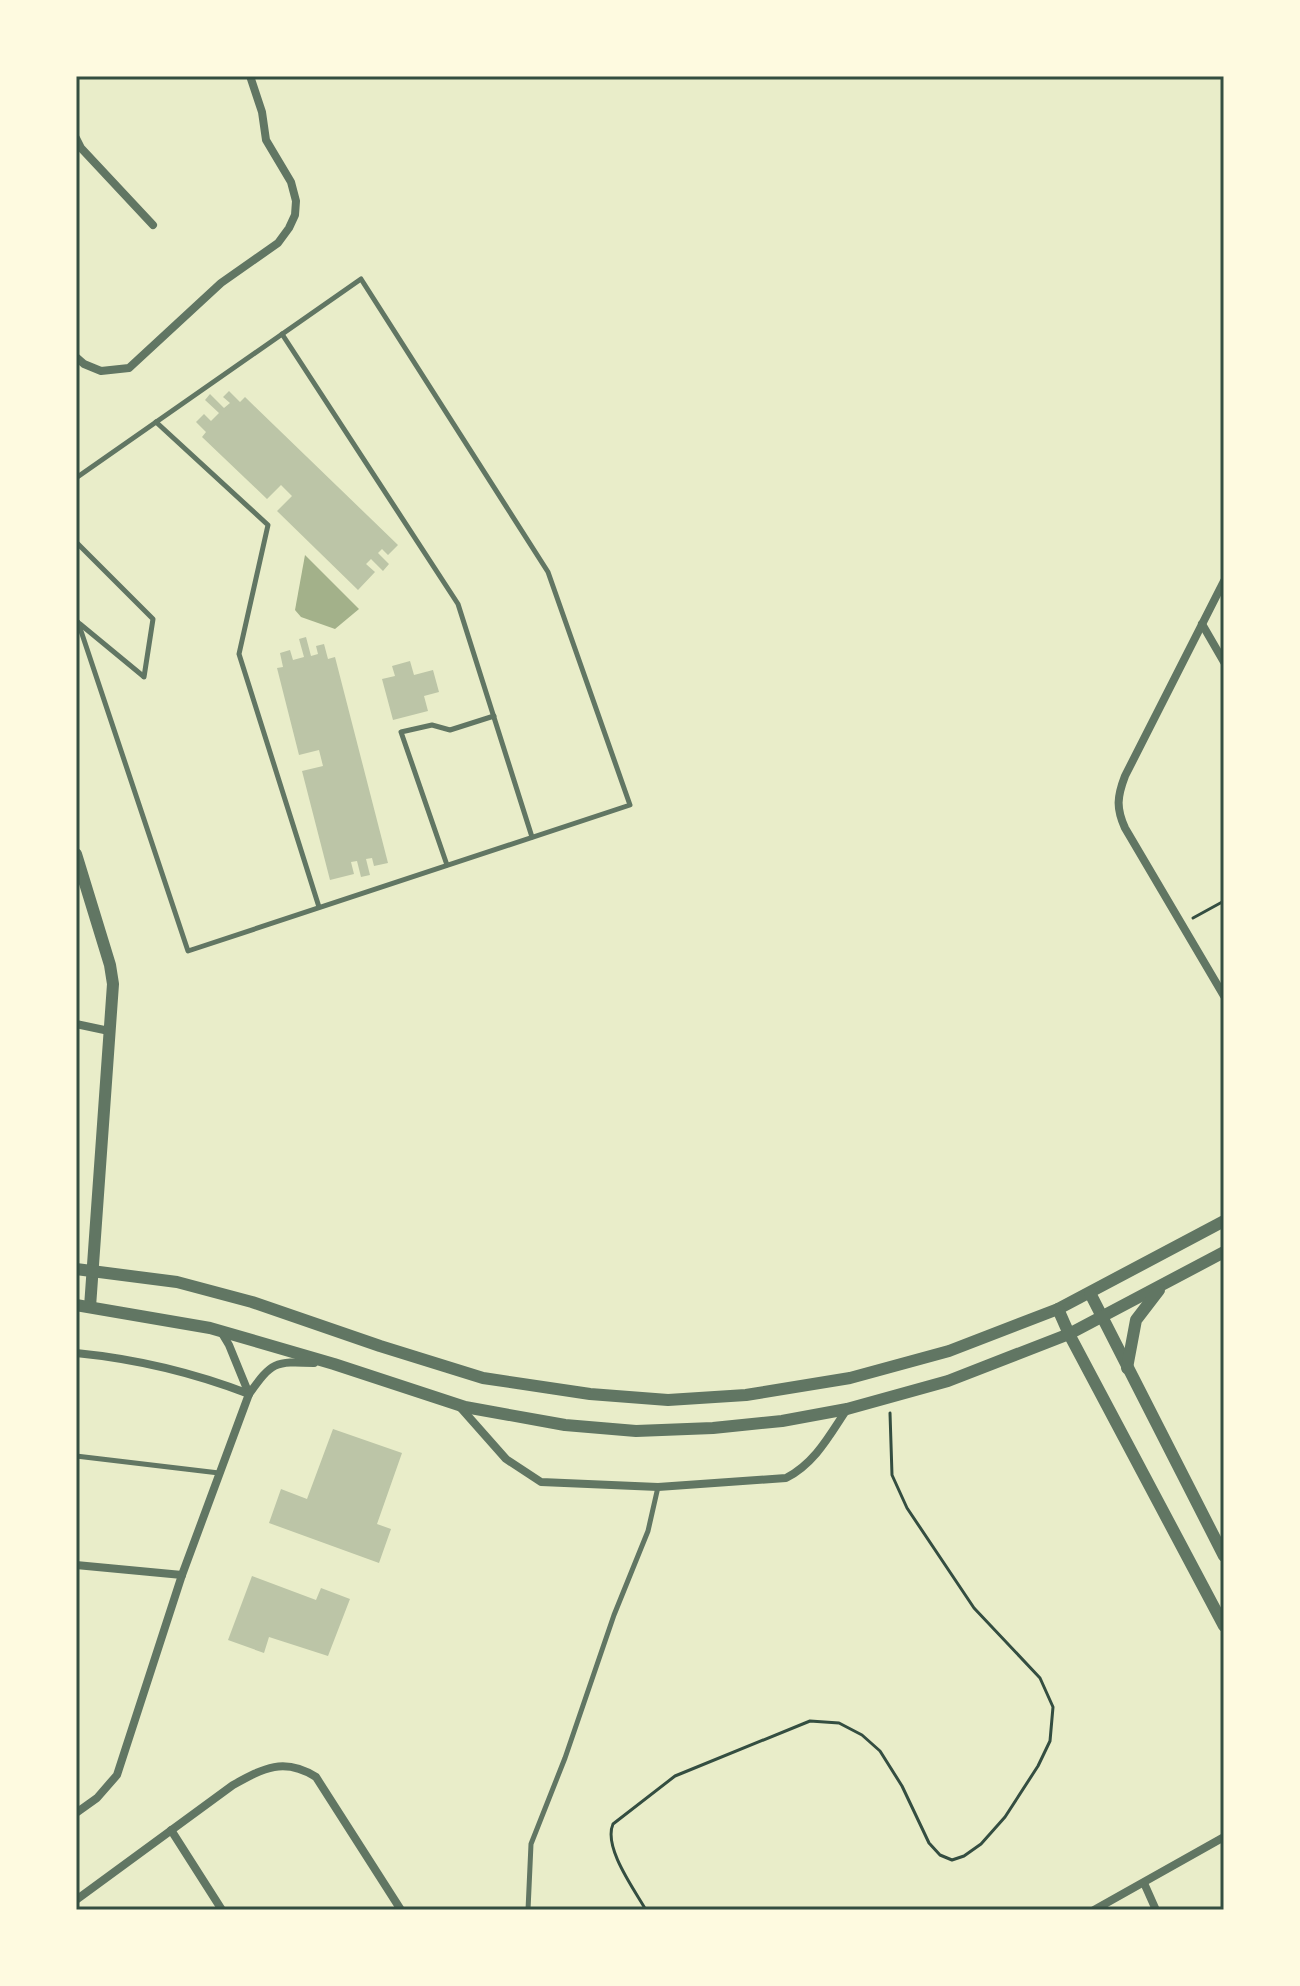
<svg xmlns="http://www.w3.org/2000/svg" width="1300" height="1986" font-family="'IBM Plex Sans',sans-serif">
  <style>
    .water { fill: #a3b18a }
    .building { fill: #bcc5a7 }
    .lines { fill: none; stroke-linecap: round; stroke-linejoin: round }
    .path { stroke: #344e41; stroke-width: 3 }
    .service { stroke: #617663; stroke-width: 5 }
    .minor { stroke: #617663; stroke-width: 8 }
    .tertiary { stroke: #617663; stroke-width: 12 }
    .neatline { fill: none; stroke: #344e41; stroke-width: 3 }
  </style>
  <rect width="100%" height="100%" fill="#e9edc9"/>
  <path class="water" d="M305 555 359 609 335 629 301 617 295 610Z"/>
  <g class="building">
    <path d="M229 391 240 402 245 397 398 545 388 555 382 549 378 553 389 564 383 571 371 559 366 564 375 572 358 590 277 511 292 496 281 485 267 499 202 437 206 432 196 422 204 414 211 421 219 413 205 400 210 394 224 408 230 403 223 397Z"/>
    <path d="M306 637 311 656 318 654 316 646 324 644 328 659 335 657 388 863 374 866 372 858 366 859 370 875 361 877 357 861 351 862 354 874 330 880 302 771 323 766 319 750 299 755 277 668 283 667 280 653 290 650 293 660 304 657 299 639Z"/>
    <path d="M410 661 414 675 433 670 439 692 424 696 428 711 393 720 382 679 395 676 392 666Z"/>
    <path d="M333 1429 402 1453 377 1524 391 1529 379 1563 269 1523 281 1489 307 1499Z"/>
    <path d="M252 1576 316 1600 321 1588 350 1599 328 1656 269 1637 264 1653 228 1640Z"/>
  </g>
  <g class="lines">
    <g class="path">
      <path d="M1193 918 1224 901"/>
      <path d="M646 1910C634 1889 603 1847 613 1824L675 1776 810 1721 839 1723 862 1735 880 1751 902 1786 929 1843 940 1855 952 1860 964 1856 981 1844 1005 1817 1038 1766 1050 1741 1053 1707 1040 1678 974 1608 907 1508 892 1475 890 1413"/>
    </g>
    <g class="service">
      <path d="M282 334 458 604 532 837"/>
      <path d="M156 422 268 525 239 654 319 907"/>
      <path d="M76 478 361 279 548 572 630 805 188 951 78 622"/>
      <path d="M76 542 153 619 144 677"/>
      <path d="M80 624 143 676"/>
      <path d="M447 865 401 732 432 725 450 730 494 716"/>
      <path d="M76 1456 219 1473"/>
      <path d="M528 1910 531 1844 565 1758 614 1615 648 1531 658 1487"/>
    </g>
    <g class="minor">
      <path d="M76 138 81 148 153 225"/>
      <path d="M76 357 84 364 101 371 129 368 221 283 278 243 289 228 295 215 296 201 291 182 266 140 262 112 250 76"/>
      <path d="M1224 581 1125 776C1117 797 1116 808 1125 828L1224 996"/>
      <path d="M1202 624 1224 662"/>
      <path d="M76 1024 109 1031"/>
      <path d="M220 1330 229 1345 249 1394"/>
      <path d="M76 1353C137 1359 192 1372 249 1394"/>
      <path d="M460 1407 506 1459 541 1482 658 1487 786 1478C815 1463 829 1436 847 1409"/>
      <path d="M76 1565 182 1575"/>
      <path d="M76 1813 97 1798 117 1775 182 1575 249 1394C272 1362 274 1361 314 1363"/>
      <path d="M171 1830 222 1910"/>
      <path d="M1144 1883 1156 1910"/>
      <path d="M76 1900 233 1785C264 1768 284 1757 316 1777L401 1910"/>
      <path d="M1094 1910 1224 1837"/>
    </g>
    <g class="tertiary">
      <path d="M76 854 110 965 113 984 90 1307"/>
      <path d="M76 1269 177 1282 252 1302 380 1346 483 1378 590 1394 668 1400 746 1395 850 1378 949 1351 1058 1309 1224 1221"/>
      <path d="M1090 1293 1224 1556"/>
      <path d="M76 1305 210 1328 334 1364 465 1407 565 1425 636 1431 713 1428 782 1421 847 1409 948 1381 1069 1334 1224 1252"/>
      <path d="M1058 1309 1069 1334 1224 1626"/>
      <path d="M1127 1368 1136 1320 1159 1290"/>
    </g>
  </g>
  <rect width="1300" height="1986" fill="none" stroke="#fefae0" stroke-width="156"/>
  <rect x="78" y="78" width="1144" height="1830" class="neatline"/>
</svg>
